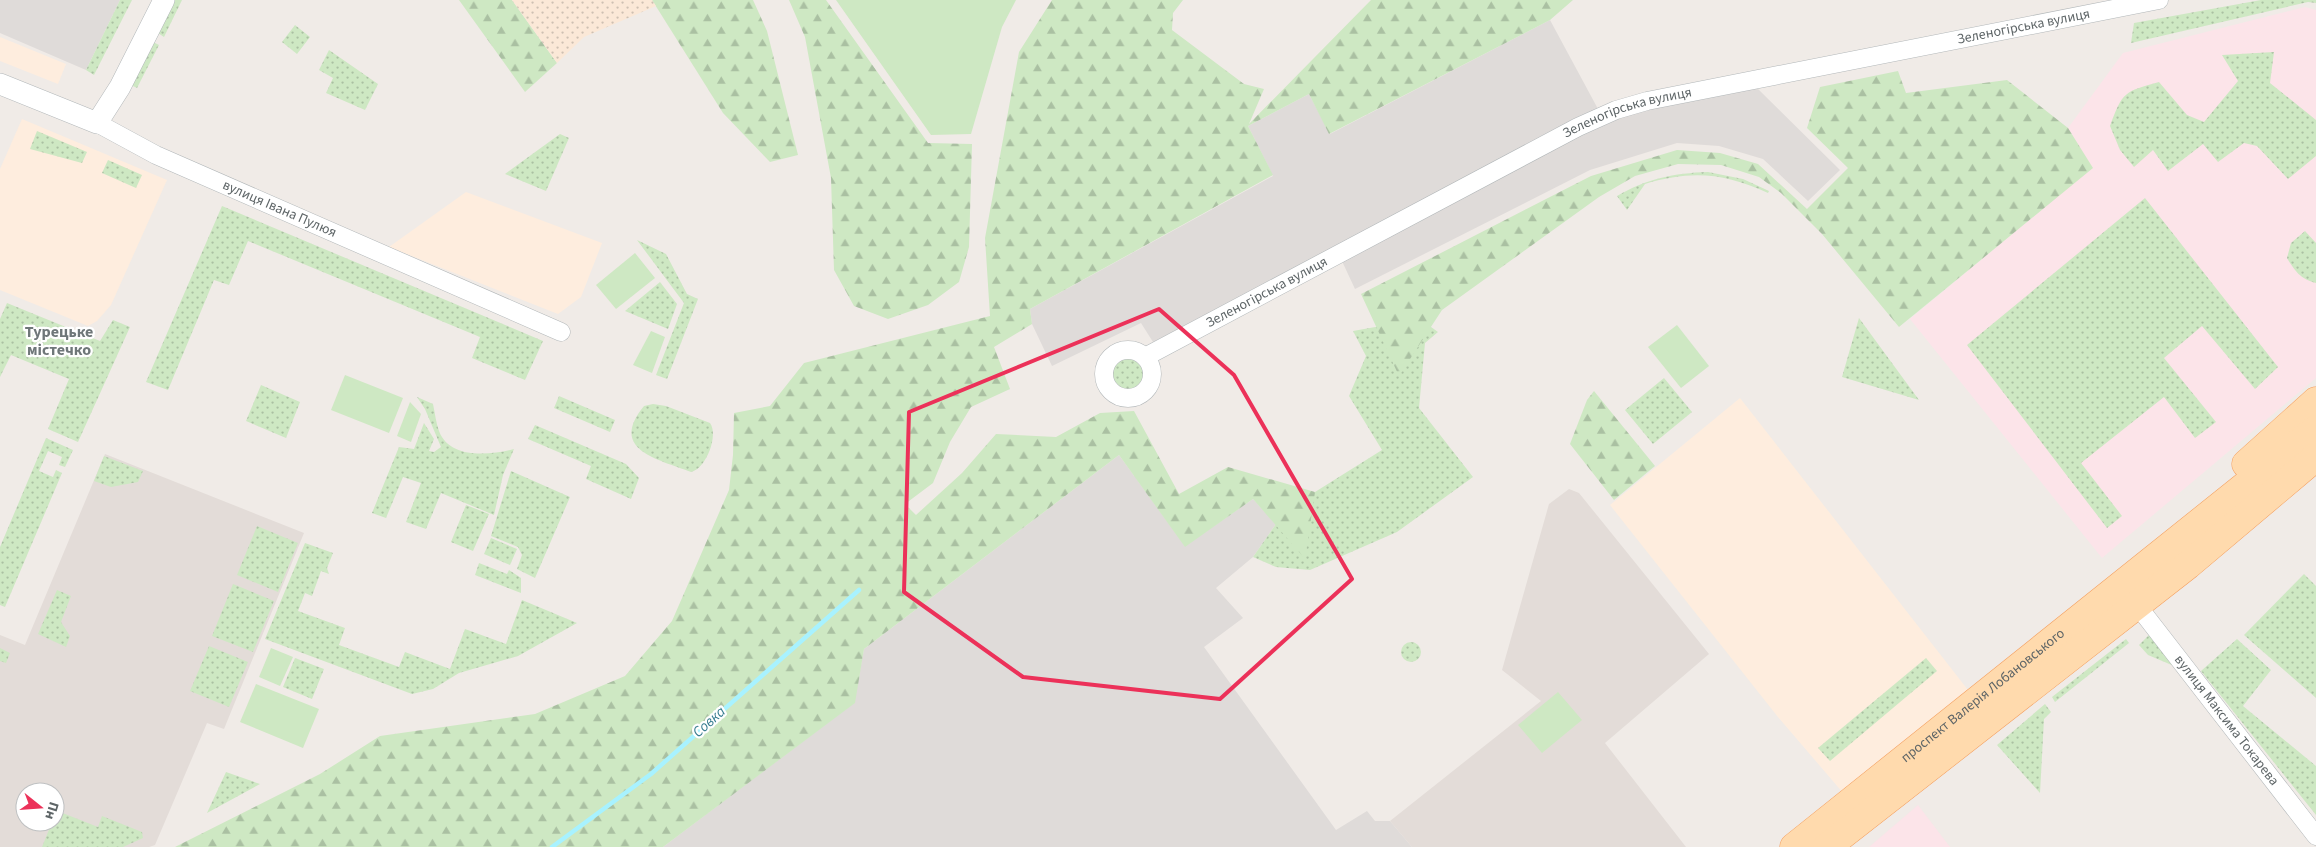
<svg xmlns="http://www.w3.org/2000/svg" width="2316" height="847" font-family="'Source Sans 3',sans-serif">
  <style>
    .commercial { fill: #feedde }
    .industrial { fill: #dfdbd9 }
    .education { fill: #e3dcd8; fill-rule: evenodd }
    .medical { fill: #fce4e9 }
    .grass { fill: url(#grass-dots) }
    .forest { fill: url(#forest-firs) }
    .sand { fill: url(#sand-dots) }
    .pitch { fill: #cee8c3 }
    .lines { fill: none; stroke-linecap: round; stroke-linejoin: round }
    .stream { stroke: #a8f2ff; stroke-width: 4.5 }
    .minor-casing { stroke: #b2b7b9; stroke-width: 19 }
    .tertiary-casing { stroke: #b2b7b9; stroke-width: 22 }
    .primary-casing { stroke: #f49d5c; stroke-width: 29 }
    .minor { stroke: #fff; stroke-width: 18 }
    .tertiary { stroke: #fff; stroke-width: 21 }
    .primary { stroke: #ffdaad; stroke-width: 28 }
    .marked { fill: none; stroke: #ec3159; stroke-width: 4; stroke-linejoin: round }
    .labels { text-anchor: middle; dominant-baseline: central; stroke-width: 4.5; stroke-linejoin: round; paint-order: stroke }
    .street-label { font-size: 14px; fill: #5e6567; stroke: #fff }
    .water-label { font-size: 15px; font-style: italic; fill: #377c90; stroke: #fff }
    .quarter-label { font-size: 16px; font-weight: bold; fill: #6f7779; stroke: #fff }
  </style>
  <defs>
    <pattern id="grass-dots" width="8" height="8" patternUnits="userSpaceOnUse" patternTransform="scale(1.25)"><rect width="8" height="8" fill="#cee8c3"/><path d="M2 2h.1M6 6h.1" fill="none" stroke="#aac0a2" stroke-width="1.8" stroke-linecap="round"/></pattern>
    <pattern id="forest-firs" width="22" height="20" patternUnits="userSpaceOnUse" patternTransform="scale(1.25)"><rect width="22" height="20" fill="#cee8c3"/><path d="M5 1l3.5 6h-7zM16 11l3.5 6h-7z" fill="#aac0a2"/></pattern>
    <pattern id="sand-dots" width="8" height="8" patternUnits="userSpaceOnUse" patternTransform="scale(1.25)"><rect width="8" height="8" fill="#fbe8d7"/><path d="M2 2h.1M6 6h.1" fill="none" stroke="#cec0b2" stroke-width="1.8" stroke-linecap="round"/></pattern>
  </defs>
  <rect width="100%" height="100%" fill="#f0ebe7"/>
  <g class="commercial">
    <path d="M0 37 66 64 58 84 0 61Z"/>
    <path d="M22 119 167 180 111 305 97 321 88 326 0 290V169Z"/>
    <path d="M466 192 602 243 581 297 558 314 389 247Z"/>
    <path d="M1740 398 1968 690 1844 794 1778 717 1610 505Z"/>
  </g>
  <g class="industrial">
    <path d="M0 0H120L86 70 0 33Z"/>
    <path d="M1550 20 1598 109 1153 342 1141 323 1052 366 1032 324 1030 309 1273 176 1248 126 1309 94 1330 134Z"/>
    <path d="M1757 88 1840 170 1808 201 1763 159 1719 146 1677 143 1590 170 1355 289 1341 259 1574 137 1626 114Z"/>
    <path d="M1119 455 1185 546 1253 499 1276 524 1253 557 1216 588 1243 618 1204 647 1336 830 1367 811 1375 821H1390L1412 847H663L854 703 864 649Z"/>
  </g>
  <g class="education">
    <path d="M105 454 304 533 224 729 207 723 155 845 149 847H0V635L25 645ZM25 792H55V822H25Z"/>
    <path d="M1569 489 1579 493 1709 654 1605 743 1686 847H1412L1390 821 1541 701 1502 670 1549 504Z"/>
  </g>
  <g class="medical">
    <path d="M2305 7 2316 10V378L2102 558 1910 319 2092 168 2068 128 2123 53Z"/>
    <path d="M1918 805 1950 847H1869Z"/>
  </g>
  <g class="grass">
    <path d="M120 0H132L94 75 86 70Z"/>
    <path d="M171 0H182L164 37 155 31Z"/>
    <path d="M2261 0H2316V3L2308 2 2131 43 2134 23Z"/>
    <path d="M295 25 310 37 297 54 282 42Z"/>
    <path d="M151 41 159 45 137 88 129 84Z"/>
    <path d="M329 50 378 84 365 110 326 93 333 78 319 70Z"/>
    <path d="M2274 52 2270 83 2316 120V156L2288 179 2257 146 2244 143 2218 162 2203 144 2168 171 2153 150 2134 167 2120 150 2110 126C2123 91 2124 92 2159 82L2187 115 2204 122 2238 81 2222 55Z"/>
    <path d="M37 131 87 152 82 163 30 149Z"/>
    <path d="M560 134 569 138 546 191 505 174Z"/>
    <path d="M108 160 142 175 136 188 102 173Z"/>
    <path d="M1708 172 1743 179 1769 191 1768 193C1724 173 1692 170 1645 184L1627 210 1617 196C1646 179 1674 173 1708 172Z"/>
    <path d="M2145 198 2278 367 2255 389 2202 326 2164 358 2216 422 2195 438 2164 397 2081 463 2122 516 2107 528 1967 345Z"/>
    <path d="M222 206 543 341 525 380 472 358 480 337 248 241 229 285 214 280 168 390 146 382Z"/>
    <path d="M2305 231 2316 243V283C2300 279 2295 271 2287 258L2291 243Z"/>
    <path d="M637 240 666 254 687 294 698 299 667 379 656 375 684 303Z"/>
    <path d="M660 282 677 304 668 329 625 311Z"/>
    <path d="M7 303 100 341 113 320 130 327 78 442 48 429 69 379 11 355 0 377V319Z"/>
    <path d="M1859 318 1919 400 1842 377Z"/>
    <path d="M1420 319 1438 332 1425 343 1419 408 1473 477 1397 532 1310 570 1276 567 1253 557 1276 524 1315 492 1382 450 1349 396 1366 356 1353 331Z"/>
    <circle cx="1127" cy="375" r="19"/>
    <path d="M1664 378 1692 412 1653 444 1625 410Z"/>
    <path d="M261 385 300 402 286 438 246 421Z"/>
    <path d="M559 396 615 420 610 432 554 408Z"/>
    <path d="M417 397 433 404C435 413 436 423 439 431 450 460 491 455 514 449L503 475 494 515 441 493 426 529 406 522 421 483 403 477 386 518 372 513 399 447 414 449 424 423 434 439 429 451 434 452 441 447 425 409Z"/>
    <path d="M653 404 666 406 710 423C719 435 706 469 691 472 658 459 608 450 644 406Z"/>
    <path d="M535 425 626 464 639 478 631 499 586 479 591 466 528 439Z"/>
    <path d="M46 438 73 450 65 467 59 465 62 457 48 451 39 471 53 477 56 470 62 473 5 607 0 605V547Z"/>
    <path d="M104 456 143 471 138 482 111 487 94 481Z"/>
    <path d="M511 471 570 497 535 578 517 569 522 555 518 547 491 536Z"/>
    <path d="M466 505 489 514 473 551 451 542Z"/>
    <path d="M257 526 298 543 278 592 237 575Z"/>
    <path d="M491 538 517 549 510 565 484 554Z"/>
    <path d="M305 543 333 553 327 568 329 574 321 571 312 596 305 593 298 611 345 628 339 645 399 667 405 652 450 669 465 629 506 644 522 600 577 623 518 656 459 673 433 689 412 694 265 639Z"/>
    <path d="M479 563 507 574 509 570 521 578V593L475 575Z"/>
    <path d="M2304 574 2316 586V698L2244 635Z"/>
    <path d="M233 584 274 601 253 652 212 636Z"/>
    <path d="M57 590 71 596 61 622 70 636 66 647 38 634Z"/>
    <path d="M2149 635 2174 666 2148 655 2139 645Z"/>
    <path d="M2126 639 2129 643 2055 702 2052 697Z"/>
    <path d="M2237 639 2271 670 2243 706 2316 766V815L2201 671Z"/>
    <circle cx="1411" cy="652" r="10"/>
    <path d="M209 646 248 662 229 707 190 691Z"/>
    <path d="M0 648 10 653 6 663 0 661Z"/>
    <path d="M295 658 324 669 312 699 283 687Z"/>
    <path d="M1926 658 1937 671 1830 761 1818 748Z"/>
    <path d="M2045 704 2051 712 2044 719 2040 793 1997 745Z"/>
    <path d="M226 772 260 784 207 813Z"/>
    <path d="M55 810 98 827 102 816 142 832 143 838 123 847H42L52 822H55Z"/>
  </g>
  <g class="forest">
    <path d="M459 0H512L557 63 525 92Z"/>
    <path d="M652 0H753L767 31 798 155 770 162 723 113Z"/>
    <path d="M789 0H826L928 143 972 144 969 247 959 282 928 305 888 319 854 306 834 270 831 178 805 37Z"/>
    <path d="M1052 0H1183L1173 13 1172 30 1244 84 1264 89 1249 124 1371 0H1573L1550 20 1329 134 1309 94 1248 126 1273 175 1030 309 1032 324 994 347 1010 389 971 407 950 442 933 483 905 504 916 515 962 473 996 434 1056 437 1100 413 1134 411 1179 494 1228 467 1315 492 1305 559 1253 499 1185 547 1119 455 864 649 855 703 663 847H175L320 774 380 736 535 714 625 676 672 621 729 490 733 455 734 413 770 406 804 363 990 316 985 238 1019 52Z"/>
    <path d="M1898 71 1906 93 2007 80 2068 128 2093 168 1899 327 1822 234 1781 193 1759 177 1721 165 1678 164 1635 176 1599 197 1442 310 1399 376 1361 294 1591 176 1677 150 1720 153 1758 164 1807 209 1848 168 1807 128 1820 87Z"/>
    <path d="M1594 391 1655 466 1614 500 1570 444 1587 400Z"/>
  </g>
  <path class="sand" d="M512 0H652L656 6 584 37 557 63Z"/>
  <g class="pitch">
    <path d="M836 0H1016L1002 27 971 134 931 135Z"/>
    <path d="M635 253 655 278 616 309 596 285Z"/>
    <path d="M1677 325 1709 366 1681 388 1648 347Z"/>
    <path d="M651 331 665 337 652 373 633 365Z"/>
    <path d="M345 375 403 398 389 433 331 410Z"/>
    <path d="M410 402 421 414 411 442 397 436Z"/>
    <path d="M271 648 293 657 280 686 259 677Z"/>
    <path d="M256 684 319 709 303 748 240 722Z"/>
    <path d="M1558 692 1582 720 1542 753 1518 725Z"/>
  </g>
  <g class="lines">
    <path class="stream" d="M552 847 651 774 859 590"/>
    <g class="minor-casing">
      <g id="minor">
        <path id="s1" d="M97 123 156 155 561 332"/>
        <circle cx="1128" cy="374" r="24"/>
        <path id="s2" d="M1145 357 1578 127 1616 110 1647 101 2159 0"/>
        <path id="s3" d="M2137 605 2316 836"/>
      </g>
    </g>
    <g class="tertiary-casing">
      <path id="tertiary" d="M0 84 97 123 120 87 164 0"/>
    </g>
    <g class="primary-casing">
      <g id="primary">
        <path d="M2246 464 2316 401"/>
        <path id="s4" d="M1794 847 2316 429"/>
        <path d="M1827 847 2188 565 2316 457"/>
      </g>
    </g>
    <use href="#minor" class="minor"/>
    <use href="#tertiary" class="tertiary"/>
    <use href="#primary" class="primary"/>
  </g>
  <path class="marked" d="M1159 309 1234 375 1352 579 1220 699 1023 677 904 592 909 412Z"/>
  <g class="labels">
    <g class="street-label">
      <text stroke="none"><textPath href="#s2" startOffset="948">Зеленогірська вулиця</textPath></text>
      <text stroke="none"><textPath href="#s2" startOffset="542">Зеленогірська вулиця</textPath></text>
      <text stroke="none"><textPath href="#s1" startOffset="202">вулиця Івана Пулюя</textPath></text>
      <text stroke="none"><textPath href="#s2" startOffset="138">Зеленогірська вулиця</textPath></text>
      <text stroke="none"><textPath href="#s4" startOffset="242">проспект Валерія Лобановського</textPath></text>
      <text stroke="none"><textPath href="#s3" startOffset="146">вулиця Максима Токарева</textPath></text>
    </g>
    <g class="water-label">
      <text transform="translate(709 722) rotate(-42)">Совка</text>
    </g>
    <g class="quarter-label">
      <text x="59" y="332">Турецьке<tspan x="59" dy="18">містечко</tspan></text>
    </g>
  </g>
  <g transform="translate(40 807) rotate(107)"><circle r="24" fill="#ffffff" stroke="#bfc1c2"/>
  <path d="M0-4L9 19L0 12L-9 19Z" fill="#ec3159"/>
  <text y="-8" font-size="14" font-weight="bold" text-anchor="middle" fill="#5e6567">Пн</text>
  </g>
</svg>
